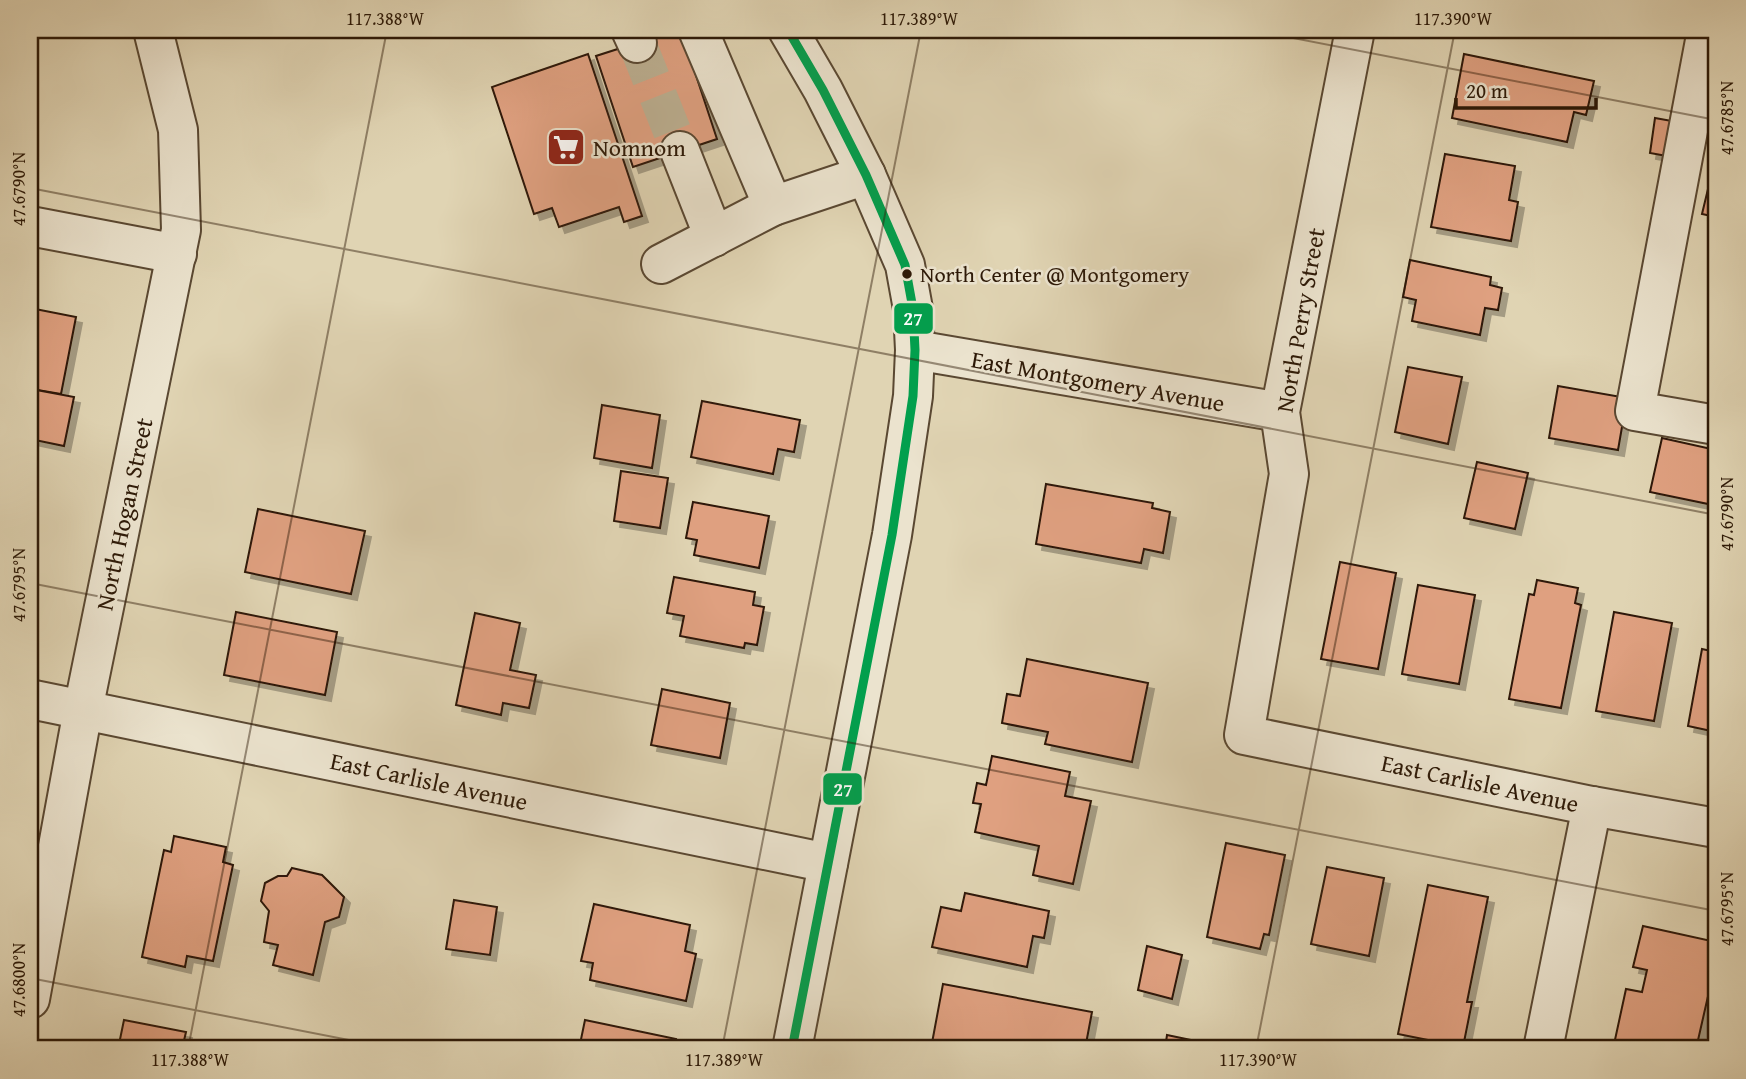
<svg xmlns="http://www.w3.org/2000/svg" width="1746" height="1079" font-family="'Gentium Book Plus',serif">
  <style>
    .building { fill: #dfa080; stroke: #2d1907; stroke-width: 2; filter: url(#shadow) }
    .lines { fill: none; stroke-linecap: round; stroke-linejoin: round }
    .minor-tunnel { stroke: #bcaf91; stroke-width: 38; stroke-dasharray: 38 19; stroke-linecap: butt }
    .minor-casing { stroke: #5a4832; stroke-width: 42 }
    .minor { stroke: #ebe3ce; stroke-width: 38 }
    .bus-1-casing { stroke: #ebe3ce; stroke-width: 14 }
    .bus-1 { stroke: #029f4d; stroke-width: 9 }
    .ticks { fill: none; stroke: #2d1907; stroke-width: 2; stroke-opacity: 0.45 }
    .bus-dot { fill: #2d1907; stroke: #ebe3ce; stroke-width: 2.5 }
    .labels { text-anchor: middle; dominant-baseline: central; stroke-width: 5; stroke-linejoin: round; paint-order: stroke }
    .bus-label { font-size: 22px; fill: #2d1907; stroke: #ebe3ce; text-anchor: start }
    .poi-label { font-size: 24px; fill: #2d1907; stroke: #ebe3ce; text-anchor: start }
    .street-label { font-size: 24px; fill: #2d1907; stroke: #ebe3ce }
    .line-badge { stroke: #ebe3ce; stroke-width: 2.5 }
    .badge-label { font-size: 19px; text-anchor: middle; font-weight: bold; fill: #fff }
    .neatline { fill: none; stroke: #2d1907; stroke-width: 2.5 }
    .ticks-label { font-size: 18px; text-anchor: middle; fill: #2d1907 }
  </style>
  <defs>
    <filter id="shadow"><feDropShadow dx="6" dy="6" stdDeviation="0" flood-color="#0004"/></filter>
  </defs>
  <rect width="100%" height="100%" fill="#e0d4b3"/>
  <filter id="stains"><feTurbulence type="fractalNoise" baseFrequency=".00286" numOctaves="4"/><feColorMatrix values="0 0 0 0 .2 0 0 0 0 .09 0 0 0 0 .02 0 0 0 .5 -.17"/></filter>
  <radialGradient id="worn" r=".72"><stop offset=".6" stop-color="#630" stop-opacity="0"/><stop offset="1" stop-color="#630" stop-opacity=".3"/></radialGradient>
  <g class="building">
    <path d="M677 30H681L717 139 633 167 596 56Z"/>
    <path d="M588 54 642 216 624 222 619 207 559 227 552 208 534 214 492 87Z"/>
    <path d="M1464 54 1594 81 1586 115 1574 112 1567 142 1452 118Z"/>
    <path d="M1655 118 1683 123 1678 158 1650 153Z"/>
    <path d="M1445 154 1515 166 1509 200 1518 202 1511 241 1431 227Z"/>
    <path d="M1708 189 1716 191V217L1702 214Z"/>
    <path d="M1410 260 1491 277 1490 285 1502 288 1498 310 1485 308 1480 335 1412 321 1416 300 1403 297Z"/>
    <path d="M30 308 76 317 61 394 31 389 30 393Z"/>
    <path d="M1408 367 1462 377 1448 444 1395 432Z"/>
    <path d="M1558 386 1627 398 1618 450 1549 438Z"/>
    <path d="M31 389 74 397 64 446 30 439Z"/>
    <path d="M702 401 800 420 794 452 778 449 773 474 691 457Z"/>
    <path d="M602 405 660 415 652 468 594 458Z"/>
    <path d="M1662 438 1716 450V492L1713 505 1650 492Z"/>
    <path d="M1477 462 1528 473 1515 529 1464 518Z"/>
    <path d="M621 471 668 478 660 528 614 521Z"/>
    <path d="M1046 484 1153 503 1152 508 1170 512 1163 553 1144 549 1141 563 1036 544Z"/>
    <path d="M693 502 769 516 759 568 694 555 697 540 686 538Z"/>
    <path d="M258 509 365 531 351 594 245 572Z"/>
    <path d="M1340 562 1396 573 1378 669 1321 659Z"/>
    <path d="M674 577 755 592 753 605 764 607 757 645 745 643 744 648 680 636 684 616 667 613Z"/>
    <path d="M1537 580 1578 588 1575 603 1581 605 1561 708 1509 699 1529 594 1534 595Z"/>
    <path d="M1418 585 1475 595 1459 684 1402 674Z"/>
    <path d="M236 612 337 632 325 695 224 675Z"/>
    <path d="M1614 612 1672 623 1654 721 1596 711Z"/>
    <path d="M475 613 520 623 510 670 536 675 529 708 503 703 501 715 456 705Z"/>
    <path d="M1702 649 1716 652V732L1688 726Z"/>
    <path d="M1027 659 1148 683 1132 762 1045 744 1048 732 1002 723 1007 694 1020 696Z"/>
    <path d="M662 689 730 703 720 758 651 745Z"/>
    <path d="M992 756 1070 772 1065 796 1091 801 1073 884 1033 875 1039 846 975 832 981 804 973 803 977 783 986 785Z"/>
    <path d="M174 836 226 847 223 862 233 865 213 961 187 956 185 967 142 957 164 850 171 852Z"/>
    <path d="M1226 843 1285 855 1269 935 1264 934 1260 949 1207 937Z"/>
    <path d="M1327 867 1384 878 1369 956 1311 944Z"/>
    <path d="M292 868 322 875 344 897 339 917 325 922 313 975 273 965 278 945 264 942 269 911 261 901 265 883 278 876H287Z"/>
    <path d="M1428 885 1488 897 1467 1002H1472L1463 1047 1398 1034Z"/>
    <path d="M965 893 1049 911 1044 938 1033 936 1027 967 932 947 941 907 961 911Z"/>
    <path d="M454 900 497 907 490 955 446 949Z"/>
    <path d="M594 904 690 925 685 951 696 954 686 1001 590 980 593 963 581 961Z"/>
    <path d="M1643 926 1716 942V961L1696 1049H1613L1626 989 1642 992 1647 970 1633 967Z"/>
    <path d="M1147 946 1182 955 1172 999 1138 990Z"/>
    <path d="M943 984 1092 1012 1085 1049H966L932 1043Z"/>
    <path d="M124 1020 186 1032 182 1049H118Z"/>
    <path d="M585 1020 676 1039 674 1049H579Z"/>
    <path d="M1167 1035 1234 1049H1165Z"/>
    <path d="M484 1043 514 1049H483Z"/>
  </g>
  <g class="lines">
    <path class="minor-tunnel" d="M637 43 680 151"/>
    <g class="minor-casing">
      <g id="minor">
        <path d="M631 30 637 43"/>
        <path d="M788 30 823 90 866 175 905 265 913 309 915 350 913 396 892 535 792 1049"/>
        <path d="M1355 30 1280 412 1289 474 1244 735 1592 806 1716 828"/>
        <path d="M1707 30 1635 411 1716 425"/>
        <path d="M680 151 714 237"/>
        <path d="M773 206 866 175"/>
        <path d="M30 226 177 254"/>
        <path d="M661 264 773 206 698 30"/>
        <path d="M915 350 1280 412"/>
        <path d="M30 699 828 863"/>
        <path d="M30 999 83 710 181 230 178 130 153 30"/>
        <path d="M1543 1049 1592 806"/>
      </g>
    </g>
    <use href="#minor" class="minor"/>
    <g class="bus-1-casing">
      <path id="bus-1" d="M788 30 823 90 866 175 905 265 913 309 915 350 913 396 892 535 792 1049"/>
    </g>
    <use href="#bus-1" class="bus-1"/>
  </g>
  <path class="ticks" d="M1252 30 1716 120M30 188 1716 515M30 583 1716 911M30 978 395 1049M188 1049 387 30M722 1049 921 30M1256 1049 1455 30"/>
  <defs>
    <g id="supermarket-square" transform="scale(2.0125)"><rect x="-9" y="-9" width="18" height="18" rx="4" fill="#8f2418" stroke="#ebe3ce"/><path d="M-6-5.5h2.5l.6 2H6L4.5 2H-2.5L-4.4-4H-6ZM-1.5 3.2a1.3 1.3 0 1 0 .1 0ZM3 3.2a1.3 1.3 0 1 0 .1 0Z" fill="#fff"/></g>
  </defs>
  <g fill-rule="evenodd">
    <use href="#supermarket-square" x="566" y="147"/>
  </g>
  <circle class="bus-dot" cx="907" cy="274" r="6"/>
  <g class="labels">
    <g class="bus-label">
      <text x="920" y="274">North Center @ Montgomery</text>
    </g>
    <g class="poi-label">
      <text x="593" y="147">Nomnom</text>
    </g>
    <g class="street-label">
      <text transform="translate(1300 320) rotate(-80)">North Perry Street</text>
      <text transform="translate(1098 381) rotate(10)">East Montgomery Avenue</text>
      <text transform="translate(124 514) rotate(-78)">North Hogan Street</text>
      <text transform="translate(429 781) rotate(12)">East Carlisle Avenue</text>
      <text transform="translate(1480 783) rotate(12)">East Carlisle Avenue</text>
    </g>
  </g>
  <g class="line-badge">
    <rect x="893" y="302" width="41" height="33" rx="7" fill="#029f4d"/>
    <rect x="822" y="772" width="41" height="34" rx="7" fill="#029f4d"/>
  </g>
  <g class="badge-label">
    <text x="913" y="325">27</text>
    <text x="843" y="796">27</text>
  </g>
  <rect width="1746" height="1079" fill="none" stroke="#e0d4b3" stroke-width="77"/>
  <path d="M1456 98v10h140v-10" fill="none" stroke="#2d1907" stroke-width="3.5"/>
  <text x="1466" y="98" font-size="21" fill="#2d1907" stroke="#ebe3ce" stroke-width="5" paint-order="stroke">20 m</text>
  <rect x="38" y="38" width="1670" height="1002" class="neatline"/>
  <g class="ticks-label">
    <text x="385" y="25">117.388°W</text>
    <text x="919" y="25">117.389°W</text>
    <text x="1453" y="25">117.390°W</text>
    <text transform="translate(1727 118) rotate(-90)" y="6">47.6785°N</text>
    <text transform="translate(19 189) rotate(-90)" y="6">47.6790°N</text>
    <text transform="translate(1727 514) rotate(-90)" y="6">47.6790°N</text>
    <text transform="translate(19 585) rotate(-90)" y="6">47.6795°N</text>
    <text transform="translate(1727 909) rotate(-90)" y="6">47.6795°N</text>
    <text transform="translate(19 980) rotate(-90)" y="6">47.6800°N</text>
    <text x="190" y="1066">117.388°W</text>
    <text x="724" y="1066">117.389°W</text>
    <text x="1258" y="1066">117.390°W</text>
  </g>
  <rect width="100%" height="100%" filter="url(#stains)"/>
  <rect width="100%" height="100%" fill="url(#worn)"/>
</svg>
